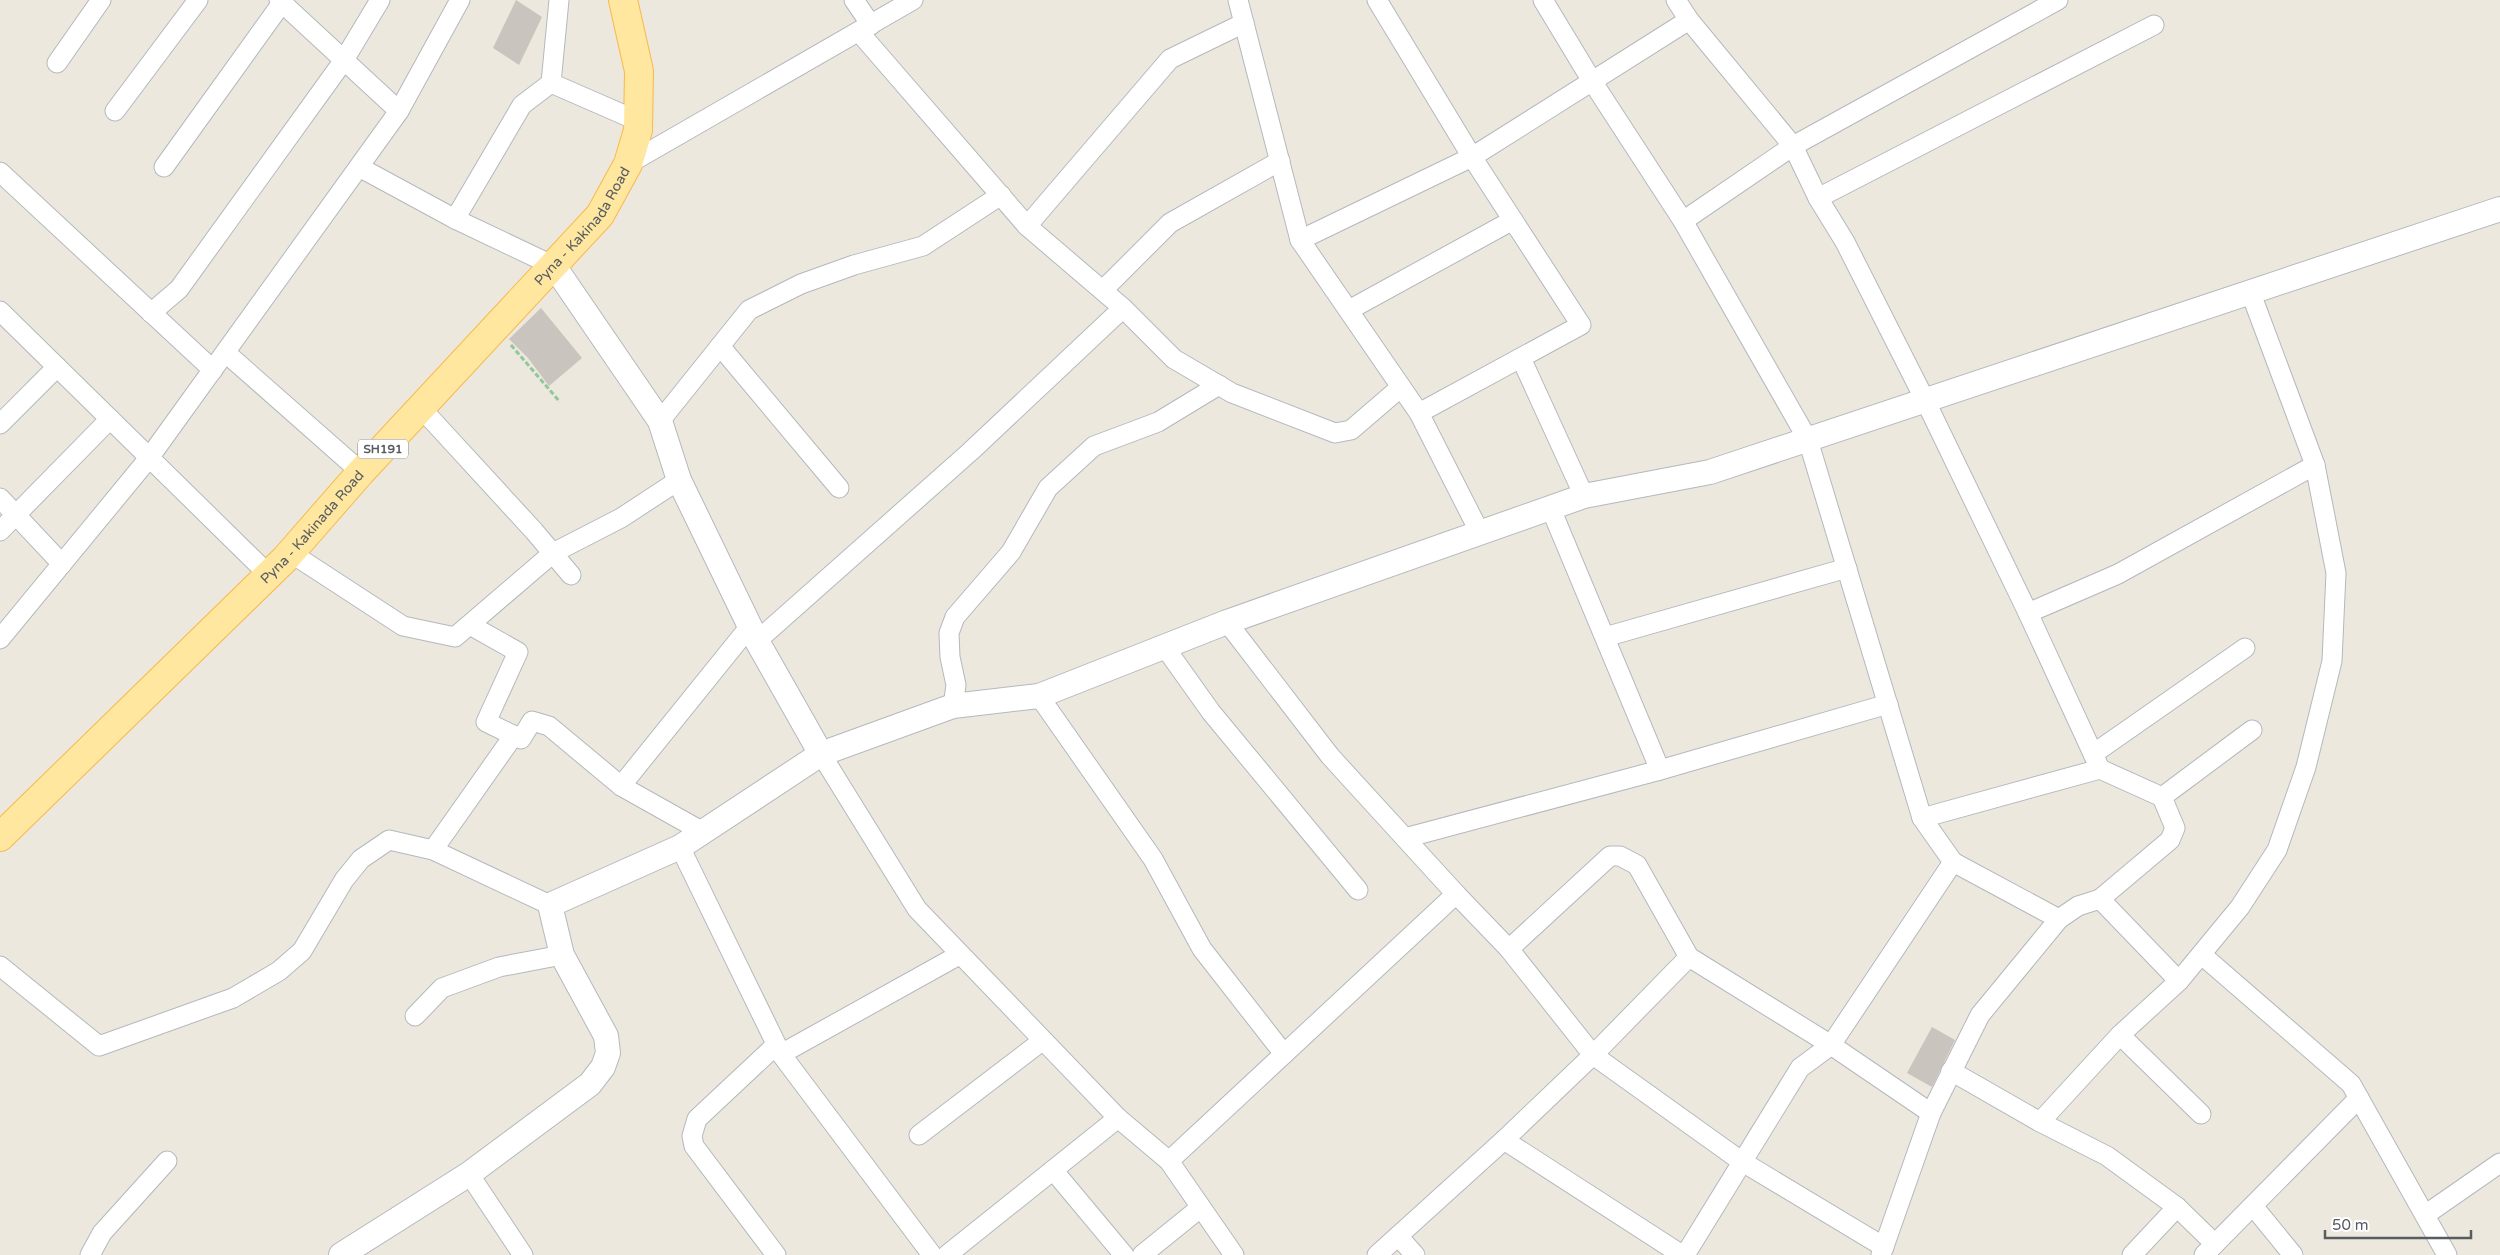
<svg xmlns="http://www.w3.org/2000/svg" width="2500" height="1255" font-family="'Varela Round',sans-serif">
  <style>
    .building { fill: #c9c4bd }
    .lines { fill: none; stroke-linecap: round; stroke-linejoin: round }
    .minor-casing { stroke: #b4b8bd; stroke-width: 21 }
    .tertiary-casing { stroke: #b4b8bd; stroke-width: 26 }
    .primary-casing { stroke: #f9b84a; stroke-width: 30 }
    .path { stroke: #91c89b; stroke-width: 3; stroke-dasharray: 5 2.5; stroke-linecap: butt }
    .minor { stroke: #fff; stroke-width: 19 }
    .tertiary { stroke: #fff; stroke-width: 24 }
    .primary { stroke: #ffe7a0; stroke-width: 28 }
    .labels { text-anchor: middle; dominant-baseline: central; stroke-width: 4.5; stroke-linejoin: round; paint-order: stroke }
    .shield { fill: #fff; stroke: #898d90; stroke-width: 1 }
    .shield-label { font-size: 12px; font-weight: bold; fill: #575c61 }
    .street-label { font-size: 14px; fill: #575c61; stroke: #fff }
  </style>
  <rect width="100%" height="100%" fill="#ece8de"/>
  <g class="building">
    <path d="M516 0 542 17 519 65 493 48Z"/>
    <path d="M541 308 582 358 549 386 528 358 509 339Z"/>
    <path d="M1932 1027 1955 1040 1932 1087 1907 1073Z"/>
  </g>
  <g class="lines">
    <g class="minor-casing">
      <g id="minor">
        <path d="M854 0 871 25"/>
        <path d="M1238 0 1300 240"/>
        <path d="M1377 0 1472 157 1689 20"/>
        <path d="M1543 0 1592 81 1683 221 1808 440 1922 818 1953 862"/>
        <path d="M1676 0 1689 20 1793 146 1818 198 1845 242 1925 400 2028 613 2100 769 1922 818"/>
        <path d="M57 63 101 0"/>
        <path d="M551 83 559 0"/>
        <path d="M115 111 198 0"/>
        <path d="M399 111 460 0"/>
        <path d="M628 164 913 0"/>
        <path d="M164 167 284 0"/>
        <path d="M359 167 455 219 554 266"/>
        <path d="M0 172 213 370"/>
        <path d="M1818 198 2154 25"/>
        <path d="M455 219 522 105 551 83 638 121"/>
        <path d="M1683 221 1793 146 2058 0"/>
        <path d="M1027 226 1170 59 1244 23"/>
        <path d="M1103 290 1170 223 1280 161"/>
        <path d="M1123 308 1174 359 1232 393 1335 433 1351 430 1401 387"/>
        <path d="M1349 310 1513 220"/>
        <path d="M0 311 268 574"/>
        <path d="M151 313 179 289 344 60 380 0"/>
        <path d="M720 346 839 488"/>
        <path d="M226 353 361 472"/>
        <path d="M1521 358 1584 496"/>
        <path d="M421 408 534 531 571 575"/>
        <path d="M1419 413 1581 325 1472 157 1300 240 1419 413 1480 533"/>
        <path d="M660 421 749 310 801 284 854 265 923 246 1001 195"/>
        <path d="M0 424 57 367"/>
        <path d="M0 498 62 564"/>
        <path d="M1551 509 1660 770"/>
        <path d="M0 531 110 419"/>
        <path d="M291 553 403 626 455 637 553 553 621 518 679 480"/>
        <path d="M2028 613 2118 574 2315 465"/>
        <path d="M470 625 518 652 486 722 521 739 532 721 549 726 621 786 703 832"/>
        <path d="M1605 637 1847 568"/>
        <path d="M0 639 149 458 399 111 279 0"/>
        <path d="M757 641 971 451 1123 308 1027 226 859 32"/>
        <path d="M1164 646 1211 712 1358 890"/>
        <path d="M1039 696 1153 859 1202 949 1284 1054"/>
        <path d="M953 706 956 685 950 657 949 633 955 617 1011 552 1048 488 1094 446 1158 422 1219 385"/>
        <path d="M821 754 917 909 1118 1118 1169 1161 1234 1255"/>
        <path d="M2093 754 2245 648"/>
        <path d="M621 786 750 626"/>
        <path d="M2162 797 2252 730"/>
        <path d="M1405 838 1660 770 1888 704"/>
        <path d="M680 847 781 1054 932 1255"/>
        <path d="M433 850 514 735"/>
        <path d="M2100 899 2170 840 2175 828 2162 797 2100 769"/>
        <path d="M1509 949 1610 856H1620L1637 865 1689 957"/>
        <path d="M2202 955 2351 1084 2447 1255"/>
        <path d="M0 966 99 1046 233 998 279 971 302 951 344 880 361 859 389 840 433 850 550 905"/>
        <path d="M415 1016 442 988 499 967 562 955"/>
        <path d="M2120 1035 2201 1114"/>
        <path d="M776 1045 697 1119 692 1136 694 1146 776 1255"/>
        <path d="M781 1054 959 955"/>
        <path d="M1951 1071 2040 1122 2120 1035 2179 981 2240 907 2277 850 2306 767 2332 661 2336 573 2315 465 2250 291"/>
        <path d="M2040 1122 2107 1156 2177 1207 2215 1244"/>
        <path d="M919 1135 1042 1041"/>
        <path d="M1504 1140 1682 1255"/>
        <path d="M1169 1161 1456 894 1330 756 1227 622"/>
        <path d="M1053 1170 1124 1255"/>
        <path d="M469 1174 523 1255"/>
        <path d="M2253 1206 2293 1255"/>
        <path d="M2425 1215 2500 1163"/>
        <path d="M1398 1236 1415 1255"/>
        <path d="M1884 1247 1741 1161 1593 1055 1689 957 1831 1045 1931 1113"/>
        <path d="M90 1255 102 1233 167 1161"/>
        <path d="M947 1255 1118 1118"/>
        <path d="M1142 1255 1200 1208"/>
        <path d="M1377 1255 1504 1140 1593 1055 1509 949 1456 894"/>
        <path d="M1685 1255 1800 1068 1831 1045 1953 862 2059 919"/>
        <path d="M1881 1255 1931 1113 1980 1015 2059 919 2078 906 2100 899 2179 981"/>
        <path d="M2132 1255 2177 1207"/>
        <path d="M2204 1255 2359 1098"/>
      </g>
    </g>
    <g class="tertiary-casing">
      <g id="tertiary">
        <path d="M821 754 953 706 1039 696 1227 622 1584 496 1710 472 2500 209"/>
        <path d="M341 1255 469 1174 590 1084 603 1067 608 1053 606 1036 562 955 550 905 680 847 821 754 757 641 679 480 660 421 554 266"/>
      </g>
    </g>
    <g class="primary-casing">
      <g id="primary">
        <path id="s1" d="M0 837 285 559 361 472 600 215 628 164 638 130 639 71 623 0"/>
      </g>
    </g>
    <path class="path" d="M511 345 560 402"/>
    <use href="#minor" class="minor"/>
    <use href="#tertiary" class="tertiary"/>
    <use href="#primary" class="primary"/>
  </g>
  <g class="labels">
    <rect class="shield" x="358" y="439.5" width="50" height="19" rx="4"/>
    <g class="shield-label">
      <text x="383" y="449">SH191</text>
    </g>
    <g class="street-label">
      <text stroke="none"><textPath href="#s1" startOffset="845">Pyna - Kakinada Road</textPath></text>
      <text stroke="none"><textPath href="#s1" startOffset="440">Pyna - Kakinada Road</textPath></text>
    </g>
  </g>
  <path d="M2325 1230v8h146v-8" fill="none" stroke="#575c61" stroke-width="2.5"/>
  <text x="2332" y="1230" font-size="15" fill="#575c61" stroke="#ffffff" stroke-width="4" paint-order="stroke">50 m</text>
</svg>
